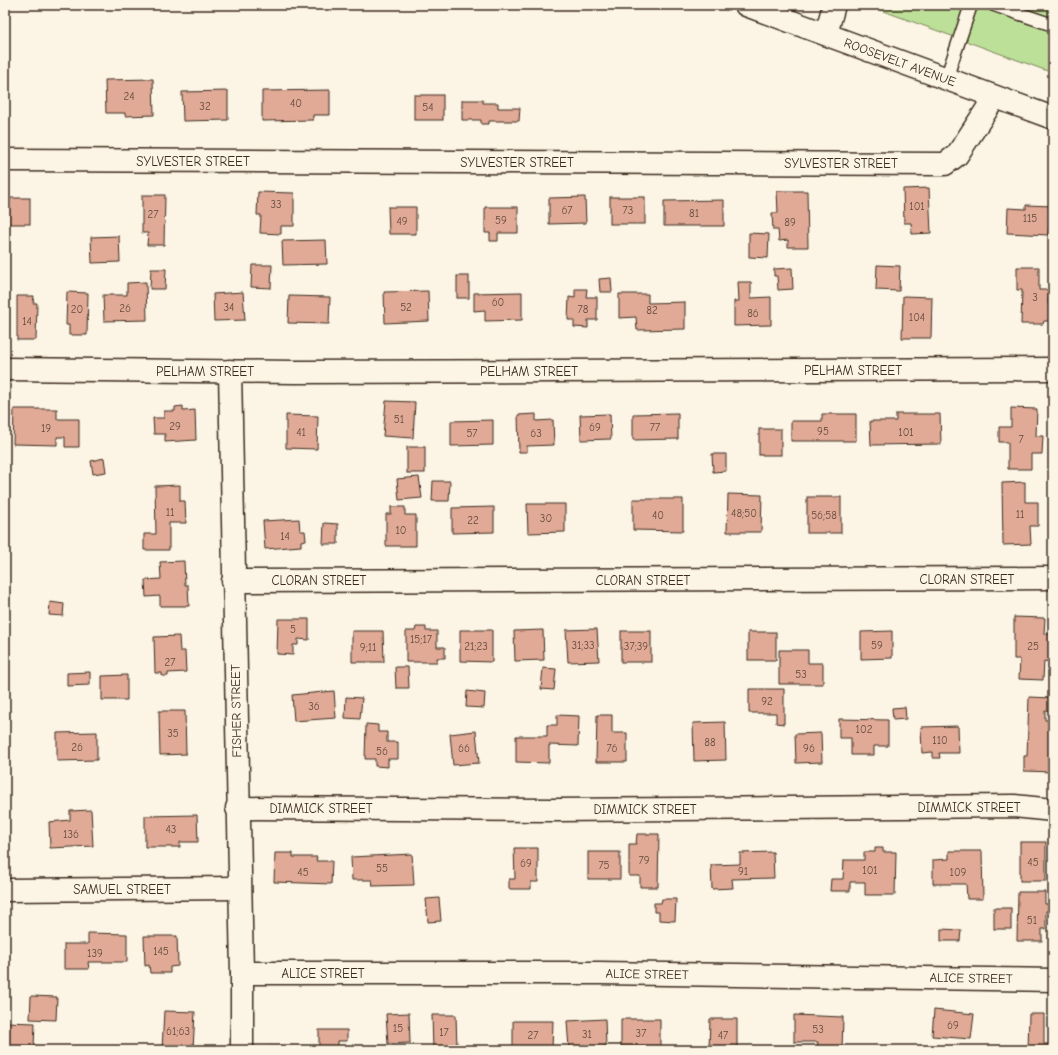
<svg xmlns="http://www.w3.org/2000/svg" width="1058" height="1055" font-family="'Comic Neue',sans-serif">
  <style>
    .green { fill: #bde099; stroke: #7c855c }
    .building { fill: #e0aa96; stroke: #3b2a1e }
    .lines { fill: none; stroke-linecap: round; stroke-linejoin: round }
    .lane-casing { stroke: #3b2a1e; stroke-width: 15 }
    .street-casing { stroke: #3b2a1e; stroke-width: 25 }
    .primary-casing { stroke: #3b2a1e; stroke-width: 25 }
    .lane { stroke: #fcf5e5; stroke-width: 12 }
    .street { stroke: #fcf5e5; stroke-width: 22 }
    .primary { stroke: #fcf5e5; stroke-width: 22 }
    .labels { text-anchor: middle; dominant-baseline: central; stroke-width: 3; stroke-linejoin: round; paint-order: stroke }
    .number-label { font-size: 11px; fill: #644a3c }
    .street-label { font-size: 13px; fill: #3b2a1e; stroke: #fcf5e5 }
  </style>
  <rect width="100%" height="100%" fill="#fcf5e5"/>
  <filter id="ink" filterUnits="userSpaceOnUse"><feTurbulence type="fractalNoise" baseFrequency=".025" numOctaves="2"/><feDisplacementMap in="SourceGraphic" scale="8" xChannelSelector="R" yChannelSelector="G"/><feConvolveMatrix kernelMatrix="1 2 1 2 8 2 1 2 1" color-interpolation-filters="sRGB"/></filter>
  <g filter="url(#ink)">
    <path class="green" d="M867 5H1053V73Z"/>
    <g class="building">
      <path d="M153 79 154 115 125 116V113H106L105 80Z"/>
      <path d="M330 90V115H313V120L262 121V91Z"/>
      <path d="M228 91V120L183 121 182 92Z"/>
      <rect x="414" y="95" width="29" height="25"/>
      <path d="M462 100H483V103H498V108H520L519 121H489V124H481V120H462Z"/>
      <path d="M929 188 931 233 912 234 911 223H904L903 189Z"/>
      <path d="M777 191H807L808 247H788V240L779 241 778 230H773L772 213H778Z"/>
      <path d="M258 192 294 193V226H281V234L260 233 261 215H257Z"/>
      <path d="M142 195H165L164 245H147L148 233H142Z"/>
      <path d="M585 197 586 223 549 224V198Z"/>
      <rect x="610" y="197" width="35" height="27"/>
      <rect x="5" y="198" width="25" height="26"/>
      <path d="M724 200V226H664V201Z"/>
      <path d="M1026 205 1053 206V228H1049L1048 235 1007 233 1008 208 1026 209Z"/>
      <path d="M388 207H416V234H389Z"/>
      <path d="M485 207H518V233H498V241H490V233H485Z"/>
      <path d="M749 233 769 234 768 258 749 257Z"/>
      <path d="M119 236 120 262 92 263 91 237Z"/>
      <path d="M326 240 327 264 283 265 282 241Z"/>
      <path d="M252 265H272L271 288 251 287Z"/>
      <path d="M877 265 900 266 899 291 876 290Z"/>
      <path d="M1017 267H1039V290H1049L1048 304H1052V321H1044L1043 324H1021L1022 290H1017Z"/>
      <path d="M792 268 793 289 778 290 777 276H774V269Z"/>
      <path d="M151 269H166L165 289H150Z"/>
      <rect x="457" y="276" width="12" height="22"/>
      <path d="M611 278 612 292H600L599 279Z"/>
      <path d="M146 282 147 320 104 321 103 295H127V283Z"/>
      <path d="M738 282H751V298L771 297V325L734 326V301H739Z"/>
      <path d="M575 289H587L586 297H597V320H588V328L574 327V320H568L569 297 575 298Z"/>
      <path d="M428 291 429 321 385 323 384 292Z"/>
      <path d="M67 292 88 293 87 335H69V325H66Z"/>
      <path d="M243 292 245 320 214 321 213 294Z"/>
      <path d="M522 292V320L485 321V310L474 311V293Z"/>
      <path d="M619 294H648V303L685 302V329L637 330 636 317 619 318Z"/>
      <path d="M17 296H34L33 303H37L36 340H17Z"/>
      <path d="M289 296 330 297 329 324 288 323Z"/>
      <path d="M903 296 932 297 931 338H902Z"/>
      <path d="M386 401 415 402 413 438 383 436Z"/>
      <path d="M183 406V411L195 410 196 440 165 442V434H154L153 418H164V411H175V407Z"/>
      <path d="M1011 408 1037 409 1036 436H1043L1042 454H1031V469H1008V442H999V427H1011Z"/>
      <path d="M14 409H57V419H79V447H65V437H57V445L13 444Z"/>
      <path d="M678 413V439L633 440V414Z"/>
      <path d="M536 414V421L553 420 554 445 527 446V452H519L518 415Z"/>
      <path d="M610 414 611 439 581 440 580 415Z"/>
      <path d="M822 414H856V441H791V421H822Z"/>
      <path d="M896 414H940L941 444 871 445 870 421H896Z"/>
      <path d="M286 415 318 416 317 449 286 448Z"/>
      <path d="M493 420V445L451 446V421Z"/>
      <rect x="759" y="429" width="22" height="26"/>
      <rect x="407" y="447" width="18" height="26"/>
      <path d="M712 454H726V471L713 472Z"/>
      <path d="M104 458 106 472 93 474 91 461Z"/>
      <path d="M419 477 422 498 399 500 397 479Z"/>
      <path d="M433 481H450L449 501H432Z"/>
      <path d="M1025 482V502H1038V526H1030L1031 544 1003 545 1002 483Z"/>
      <path d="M180 485V501H185L186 523H169V550H144V534H156L155 486Z"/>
      <path d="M728 494 762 495 761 532H727Z"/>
      <rect x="807" y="497" width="34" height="36"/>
      <path d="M633 499H683V531L633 530Z"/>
      <path d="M527 504H565V532L528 533Z"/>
      <path d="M391 507H405V515H416V546H386V514H391Z"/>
      <path d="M494 507V532L452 533V508Z"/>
      <path d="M299 519 300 531H305L306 540 301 541V546L265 549 263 521Z"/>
      <path d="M324 523 338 524V544H323Z"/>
      <path d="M184 561 185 585H188L189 606H160V596L146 597 145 580 161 579 160 562Z"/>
      <path d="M50 602 64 604 63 616 49 615Z"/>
      <path d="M1014 617 1045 618 1044 634H1052L1051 662 1044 661 1043 680 1019 679 1020 659H1014Z"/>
      <path d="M278 619H309V640L298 639V645H293V655L277 654Z"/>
      <path d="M416 627H426V631H437V647H445V658H437V662H406V631H415Z"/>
      <path d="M597 629 599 661 568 662 566 630Z"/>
      <path d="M460 630H492V662L460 661Z"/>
      <path d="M543 630 544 660 515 661 514 631Z"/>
      <path d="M352 631H383L384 662H352Z"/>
      <rect x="621" y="631" width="30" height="31"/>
      <path d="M892 631V658L861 659V632Z"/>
      <rect x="748" y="632" width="28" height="28"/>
      <path d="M179 636 180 651H185L186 672 168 673V676H162V673H155L154 637Z"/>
      <path d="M779 650H808V663H823V684H779Z"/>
      <path d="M395 667H408L409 688H396Z"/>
      <path d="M543 668 556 669 554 690 541 689Z"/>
      <path d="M90 672V685L67 686V673Z"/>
      <path d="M127 675V700H102V676Z"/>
      <path d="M749 689H784V724L776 723V713H749Z"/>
      <path d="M334 691 336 718 294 721 292 695Z"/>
      <path d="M467 691 485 693 484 708 466 707Z"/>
      <path d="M346 697 362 698 360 719 345 718Z"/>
      <path d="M1029 697 1052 698V711L1045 710V720H1053L1052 772 1024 771V756H1027Z"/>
      <rect x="5" y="705" width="2" height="18"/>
      <path d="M905 707 906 719 893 720 892 708Z"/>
      <path d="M159 711H185L186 754 160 755Z"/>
      <path d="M557 715 579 716 578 746 549 745V763L516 762V736H547V725H557Z"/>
      <path d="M597 715H612V733H627V762H596Z"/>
      <path d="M839 719 888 720V746H874V755H851V738H839Z"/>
      <path d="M725 722 726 760 694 761 693 723Z"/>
      <path d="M366 724 378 725V732H387V742H398V759H388V767L375 766V759H365Z"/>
      <path d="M958 726 959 753H939L940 758H933V752L922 753 921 727Z"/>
      <path d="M476 731 479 763 453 765 450 734Z"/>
      <path d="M97 732V760L57 761V733Z"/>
      <path d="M821 733 822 762 796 763 795 734Z"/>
      <path d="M91 810 93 846 50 848 49 822 70 820V811Z"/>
      <path d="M197 815 198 842H180V847H145V816Z"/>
      <rect x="5" y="819" width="3" height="29"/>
      <path d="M637 834H659L658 887H640V876H629V844H636Z"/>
      <rect x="1020" y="842" width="26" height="39"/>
      <path d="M514 848H538V882H531V889H509V879H515Z"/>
      <path d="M875 848H883V852H896L895 895H865V882H850V891H830L831 879H843L844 860H864V852H875Z"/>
      <path d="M949 851H982L983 899H967L966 884H933V860L949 859Z"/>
      <rect x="588" y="852" width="32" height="27"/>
      <path d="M773 852 774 878 732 879 733 888 712 889 711 865 740 864V853Z"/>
      <path d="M275 853H293V857H317L316 861H332L331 884 274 882Z"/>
      <path d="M412 854 414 885 373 886 372 880H352L351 857Z"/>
      <path d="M1018 892H1045V904H1049V911H1046V929H1042V941H1017Z"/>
      <path d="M439 898 441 921 428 922 426 899Z"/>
      <path d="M662 899H676L675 921 659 920V912H654V903H661Z"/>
      <rect x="994" y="908" width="17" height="21"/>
      <path d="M941 929 961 930 960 941H941Z"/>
      <path d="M88 933 127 934V962H88L89 969H64V944H88Z"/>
      <path d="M144 936H177L178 966 170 967V973H150L149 965 145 966Z"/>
      <path d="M31 996 57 997 56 1020 30 1019Z"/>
      <path d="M934 1010 974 1014 971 1039 932 1036Z"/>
      <path d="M164 1011 195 1012 193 1050H162Z"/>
      <path d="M409 1013 410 1043 388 1044 386 1014Z"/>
      <path d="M1029 1014H1044V1044H1051V1050H1028Z"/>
      <path d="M432 1015H456L457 1049 433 1050Z"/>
      <path d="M794 1015 843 1017 842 1050H817L818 1042H794Z"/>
      <path d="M605 1019 606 1047 569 1049 567 1021Z"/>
      <path d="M621 1019H660V1046L621 1047Z"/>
      <path d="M710 1019H737V1050H709Z"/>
      <path d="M513 1021H553L552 1049 513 1048Z"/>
      <path d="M5 1022 35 1023 34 1048H16V1050H10V1048H5Z"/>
      <path d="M319 1030H347V1041H338V1050H319Z"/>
      <rect x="269" y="1047" width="31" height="3"/>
    </g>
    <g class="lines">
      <g class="lane-casing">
        <g id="lane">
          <path d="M994 5 1053 25"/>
          <path d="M946 79 971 5"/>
        </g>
      </g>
      <g class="street-casing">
        <g id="street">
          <path d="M826 34 834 5"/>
          <path d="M5 160 945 164 957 155 995 97"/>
          <path d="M5 369 295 372 1053 369"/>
          <path d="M230 371 242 973V1050"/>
          <path d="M233 581 1053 578"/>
          <path d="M237 808 557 810 1014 806 1053 810"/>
          <path d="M5 890 239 888"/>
          <path d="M242 973H599L1053 980"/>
        </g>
      </g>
      <g class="primary-casing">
        <path id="primary" d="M746 5 1053 118"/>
      </g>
      <use href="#lane" class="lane"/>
      <use href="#street" class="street"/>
      <use href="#primary" class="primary"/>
    </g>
  </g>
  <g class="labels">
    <g class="number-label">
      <text x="129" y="96">24</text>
      <text x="296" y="103">40</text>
      <text x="205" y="106">32</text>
      <text x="428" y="107">54</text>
      <text x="276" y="204">33</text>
      <text x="917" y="206">101</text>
      <text x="567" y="210">67</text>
      <text x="628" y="210">73</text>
      <text x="694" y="213">81</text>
      <text x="153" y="214">27</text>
      <text x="1030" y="218">115</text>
      <text x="501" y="220">59</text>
      <text x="402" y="221">49</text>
      <text x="790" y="222">89</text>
      <text x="1035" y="297">3</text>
      <text x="498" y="302">60</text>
      <text x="229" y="307">34</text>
      <text x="406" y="307">52</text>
      <text x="125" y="308">26</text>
      <text x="77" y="309">20</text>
      <text x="583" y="309">78</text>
      <text x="652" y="310">82</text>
      <text x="753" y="313">86</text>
      <text x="917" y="317">104</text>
      <text x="27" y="321">14</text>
      <text x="399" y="419">51</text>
      <text x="175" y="426">29</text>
      <text x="595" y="427">69</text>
      <text x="655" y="427">77</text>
      <text x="46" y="428">19</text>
      <text x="823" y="431">95</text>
      <text x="301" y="432">41</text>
      <text x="906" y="432">101</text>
      <text x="472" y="433">57</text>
      <text x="536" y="433">63</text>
      <text x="1021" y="439">7</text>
      <text x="170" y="512">11</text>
      <text x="744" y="513">48;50</text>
      <text x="1020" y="514">11</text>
      <text x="658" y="515">40</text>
      <text x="824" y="515">56;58</text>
      <text x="546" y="518">30</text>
      <text x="473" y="520">22</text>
      <text x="401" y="530">10</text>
      <text x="285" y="536">14</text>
      <text x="293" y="629">5</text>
      <text x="421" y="639">15;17</text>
      <text x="583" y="645">31;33</text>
      <text x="877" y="645">59</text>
      <text x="476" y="646">21;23</text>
      <text x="636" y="646">37;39</text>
      <text x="1033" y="646">25</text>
      <text x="368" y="647">9;11</text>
      <text x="170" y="662">27</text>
      <text x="801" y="674">53</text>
      <text x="767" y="701">92</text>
      <text x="314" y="706">36</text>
      <text x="864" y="729">102</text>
      <text x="173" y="733">35</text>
      <text x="940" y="740">110</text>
      <text x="710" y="742">88</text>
      <text x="77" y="747">26</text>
      <text x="464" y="748">66</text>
      <text x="612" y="748">76</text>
      <text x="809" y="748">96</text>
      <text x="382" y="751">56</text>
      <text x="171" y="829">43</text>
      <text x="71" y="834">136</text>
      <text x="644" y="860">79</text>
      <text x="1033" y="862">45</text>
      <text x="526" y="863">69</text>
      <text x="604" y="865">75</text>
      <text x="382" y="868">55</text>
      <text x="870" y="870">101</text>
      <text x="743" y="871">91</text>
      <text x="303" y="872">45</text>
      <text x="958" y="872">109</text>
      <text x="1032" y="920">51</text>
      <text x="161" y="951">145</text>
      <text x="95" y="953">139</text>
      <text x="953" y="1025">69</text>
      <text x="398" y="1028">15</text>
      <text x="818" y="1029">53</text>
      <text x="178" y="1031">61;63</text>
      <text x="444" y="1032">17</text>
      <text x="641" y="1033">37</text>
      <text x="587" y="1034">31</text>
      <text x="533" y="1035">27</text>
      <text x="723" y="1035">47</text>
    </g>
    <g class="street-label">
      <text transform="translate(900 62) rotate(20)">ROOSEVELT AVENUE</text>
      <text x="193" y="161">SYLVESTER STREET</text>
      <text x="517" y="162">SYLVESTER STREET</text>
      <text x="841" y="163">SYLVESTER STREET</text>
      <text x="853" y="370">PELHAM STREET</text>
      <text x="205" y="371">PELHAM STREET</text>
      <text x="529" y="371">PELHAM STREET</text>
      <text x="967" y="579">CLORAN STREET</text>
      <text x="319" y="580">CLORAN STREET</text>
      <text x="643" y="580">CLORAN STREET</text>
      <text transform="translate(236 711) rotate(-91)">FISHER STREET</text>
      <text x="969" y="807">DIMMICK STREET</text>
      <text x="321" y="808">DIMMICK STREET</text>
      <text x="645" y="809">DIMMICK STREET</text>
      <text x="122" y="889">SAMUEL STREET</text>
      <text x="323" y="973">ALICE STREET</text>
      <text transform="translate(647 974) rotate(1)">ALICE STREET</text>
      <text transform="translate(971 978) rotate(1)">ALICE STREET</text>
    </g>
  </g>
  <rect width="1058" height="1055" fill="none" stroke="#fcf5e5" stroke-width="20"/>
  <rect x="10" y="10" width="1038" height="1035" fill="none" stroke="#3b2a1e" stroke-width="1.5" filter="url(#ink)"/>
</svg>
